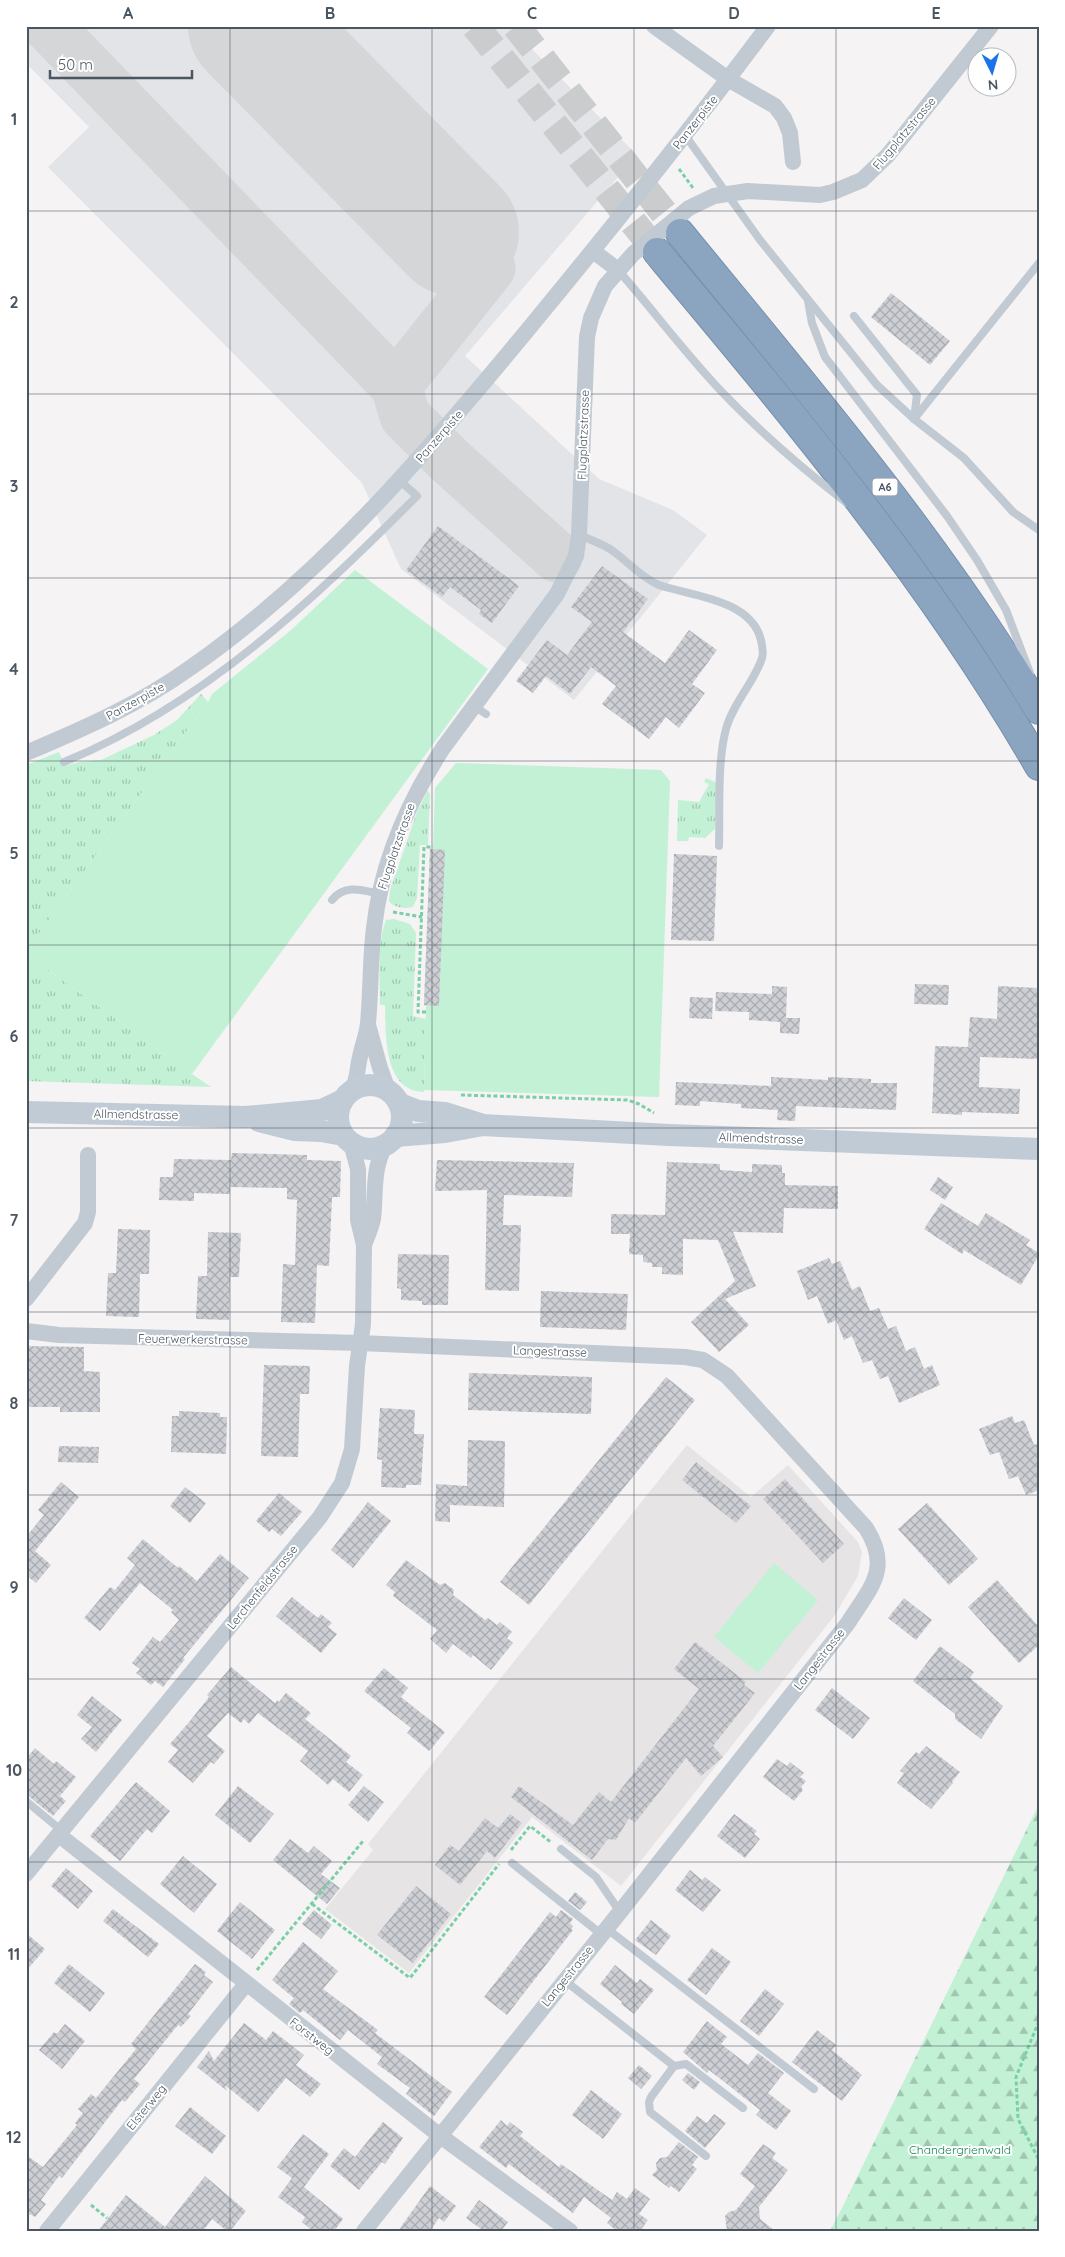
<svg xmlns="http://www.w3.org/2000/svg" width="1065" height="2257" font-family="Quicksand,sans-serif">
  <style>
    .education { fill: #e6e4e5 }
    .airport { fill: #e2e4e7 }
    .grass { fill: url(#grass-tufts) }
    .forest { fill: url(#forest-firs) }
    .park { fill: #c3f1d5 }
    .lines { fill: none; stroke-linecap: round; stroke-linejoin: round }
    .taxiway { stroke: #d5d6d8; stroke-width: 51 }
    .runway { stroke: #d5d6d8; stroke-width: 128 }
    .building { fill: url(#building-cross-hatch) }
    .motorway-tunnel { stroke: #caccce; stroke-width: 28; stroke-dasharray: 28 14; stroke-linecap: butt }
    .motorway-casing { stroke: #7690ad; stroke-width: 30 }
    .path { stroke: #7ad0a6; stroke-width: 3; stroke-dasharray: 4 2.5; stroke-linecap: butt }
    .service { stroke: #c1cad2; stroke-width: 8 }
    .minor { stroke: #c1cad2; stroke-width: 16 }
    .secondary { stroke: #c1cbd6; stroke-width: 22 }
    .motorway { stroke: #8ba5c1; stroke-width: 28 }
    .grid { fill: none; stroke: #4a5661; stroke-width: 1; stroke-opacity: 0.55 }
    .labels { text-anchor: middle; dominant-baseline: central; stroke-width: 4; stroke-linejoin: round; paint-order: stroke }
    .shield { fill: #fff; stroke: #808990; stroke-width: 1 }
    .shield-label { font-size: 11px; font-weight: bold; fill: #4a5661 }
    .street-label { font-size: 12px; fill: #4a5661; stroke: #fff }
    .park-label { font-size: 12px; fill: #17864f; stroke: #fff }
    .neatline { fill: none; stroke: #4a5661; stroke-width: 2 }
    .grid-label { font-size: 16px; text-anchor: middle; font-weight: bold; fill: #4a5661 }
  </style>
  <defs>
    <pattern id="grass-tufts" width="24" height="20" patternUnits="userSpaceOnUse" patternTransform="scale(1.25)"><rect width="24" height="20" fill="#c3f1d5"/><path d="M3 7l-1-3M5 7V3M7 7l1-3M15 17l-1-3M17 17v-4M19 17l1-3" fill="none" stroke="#a0c6b0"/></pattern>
    <pattern id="forest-firs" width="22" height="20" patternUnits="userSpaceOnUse" patternTransform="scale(1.25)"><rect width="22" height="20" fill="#c3f1d5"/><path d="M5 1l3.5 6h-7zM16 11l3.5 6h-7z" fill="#a0c6b0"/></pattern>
    <pattern id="building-cross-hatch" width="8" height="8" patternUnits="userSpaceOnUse" patternTransform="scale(1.25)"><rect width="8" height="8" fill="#cdcfd5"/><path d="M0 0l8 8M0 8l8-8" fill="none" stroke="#a8abb0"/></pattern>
  </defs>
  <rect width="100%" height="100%" fill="#f5f3f3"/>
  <path class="education" d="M687 1445 751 1497 788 1465 858 1542 862 1552 858 1576 835 1615 621 1886 532 1817 409 1973 325 1909 373 1850 368 1844Z"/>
  <path class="airport" d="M26 26H509L637 155 465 356 599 479 673 510 707 535 574 700 401 569 362 483 48 167 89 127 26 63Z"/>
  <g class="grass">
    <path d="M201 694 208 702 26 951V765L59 752 65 766 79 762 101 760 154 735 177 720Z"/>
    <path d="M706 778 717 783 715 829 705 838 689 837 688 841H677L678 800 699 802 709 784 704 782Z"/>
    <path d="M428 790 430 795 428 845H420L417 898 413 907C405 909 394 908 389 901L390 890 417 812Z"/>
    <path d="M394 919 410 924 416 933 413 1016 426 1019 424 1092C383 1091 386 1034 385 1005H380C380 981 377 942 386 920Z"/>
    <path d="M26 954 192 1074 211 1087 26 1081Z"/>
  </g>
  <path class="forest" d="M1039 1804V2231H830L842 2208Z"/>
  <g class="park">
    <path d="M355 570 488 669 192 1074 26 954V951L208 702 212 694 290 631Z"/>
    <path d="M456 763 661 770 670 781 659 1097 424 1090 426 1006 424 1005 430 849H433L435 788Z"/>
    <path d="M774 1563 818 1600 758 1673 714 1637Z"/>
  </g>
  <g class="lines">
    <g class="taxiway">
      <path d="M48 26 396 386 405 416 449 460 557 557"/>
      <path d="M396 386 490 268 455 232"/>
    </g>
    <path class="runway" d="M252 26 455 232"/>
  </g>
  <g class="building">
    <path d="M891 293 950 341 930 365 871 317Z"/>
    <path d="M438 526 519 586 492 623 479 614 481 610 450 587 442 597 406 570Z"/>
    <path d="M602 566 648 599 623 632 665 663 689 630 717 650 692 684 705 693 679 728 666 717 649 739 602 704 616 686 591 667 570 694 546 676 533 693 516 681 547 640 567 655 592 622 571 607Z"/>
    <path d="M430 849 445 850 439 1006 424 1005Z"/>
    <path d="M674 854 717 856 714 941 671 940Z"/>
    <path d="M915 984 949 985 948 1005 914 1004Z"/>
    <path d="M772 986 787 987 786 1018H800L799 1034 780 1033V1022L749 1020V1012L715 1011 716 992 772 994Z"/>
    <path d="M998 986 1039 988V1059L980 1057 979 1087 1020 1089 1019 1114 962 1112V1115L932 1113 935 1046 968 1047 970 1017 997 1019Z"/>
    <path d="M690 997 713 998 712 1019 689 1018Z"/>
    <path d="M771 1077 828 1080V1077L851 1078 871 1079V1083H897L896 1110 796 1106 795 1121 777 1120 778 1110 741 1108V1104L700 1101V1106L675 1105 676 1082 771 1086Z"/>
    <path d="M232 1153 307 1155V1160L341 1161 340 1197H332L329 1266 317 1265 315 1323 281 1322 283 1264 295 1265 297 1200 287 1199V1188L230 1187V1194L194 1193V1201L159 1200 160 1177H173L174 1159 231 1160Z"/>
    <path d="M437 1160 574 1163 572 1197 504 1195 503 1225H521L519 1291 485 1290 487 1190 435 1191Z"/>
    <path d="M667 1162 720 1164V1170L752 1172V1164L782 1165V1173H785V1185L838 1186V1209L784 1208 783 1233 733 1232 756 1286 725 1299 749 1325 719 1352 691 1322 735 1281 718 1240 683 1239V1275L662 1274V1267H652V1263L643 1262V1255L629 1254 630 1234H611V1214L665 1215Z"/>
    <path d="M938 1177 953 1187 945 1200 930 1190Z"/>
    <path d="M941 1203 978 1226 986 1213 1030 1240 1026 1245 1039 1253V1255L1021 1285 964 1250 962 1254 924 1229Z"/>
    <path d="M118 1229 150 1230 149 1274H140L139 1317 106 1316 108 1273H116Z"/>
    <path d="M208 1232 241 1233 239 1277H230L229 1320 196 1319 198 1276H207Z"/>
    <path d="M398 1254 449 1255 448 1305H422V1301L401 1300V1289L397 1288Z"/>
    <path d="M829 1258 832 1264 840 1261 852 1290 860 1286 870 1311 879 1308 888 1329 896 1326 906 1351 915 1347 924 1369 932 1365 940 1385 899 1403 888 1376 880 1379 872 1360 863 1363 852 1336 844 1340 836 1320 828 1324 817 1296 808 1300 797 1271Z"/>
    <path d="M541 1291 628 1294 626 1330 540 1327Z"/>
    <path d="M27 1346 84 1347V1371L100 1372V1412H60V1407H26Z"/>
    <path d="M264 1365 310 1366 309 1394H300L298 1457 261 1456Z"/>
    <path d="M469 1373 592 1377 591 1414 468 1410Z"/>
    <path d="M666 1377 695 1400 529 1605 500 1582Z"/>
    <path d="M380 1408 415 1410 414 1434H424L421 1485H406V1488L381 1487 382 1460 377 1459Z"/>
    <path d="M179 1411 220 1413V1417H227L226 1454 171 1452 172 1416H179Z"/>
    <path d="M1012 1416 1015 1423 1024 1420 1034 1445 1039 1443V1490L1026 1495 1018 1476 1009 1479 999 1452 990 1455 979 1429Z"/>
    <path d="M468 1440 505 1441 504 1507 450 1505V1522L435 1521 436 1484 467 1486Z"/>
    <path d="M59 1446 99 1447 98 1463 58 1462Z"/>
    <path d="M696 1462 751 1506 736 1523 682 1480Z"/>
    <path d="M785 1479 844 1544 823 1563 763 1499Z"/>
    <path d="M61 1482 79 1497 35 1551 51 1565 36 1583 26 1575V1537L44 1515 38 1510Z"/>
    <path d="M185 1487 206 1503 190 1523 170 1506Z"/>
    <path d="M279 1493 302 1512 281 1536 272 1529 269 1532 256 1521Z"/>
    <path d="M368 1502 391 1521 353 1568 331 1550Z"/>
    <path d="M927 1503 978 1559 949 1585 898 1529Z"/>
    <path d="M143 1539 178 1568 179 1566 197 1581 220 1554 249 1578 183 1658 185 1659 163 1687 155 1681 151 1685 136 1673 140 1669 132 1663 153 1637 160 1642 179 1620 171 1612 173 1610 140 1583 100 1631 84 1618 110 1587 115 1590 135 1565 127 1558Z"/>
    <path d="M406 1560 440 1585 445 1583 454 1590 453 1595 485 1620 488 1618 497 1625 500 1622 512 1632 507 1638 513 1643 491 1670 473 1655 471 1658 453 1644 446 1653 430 1639 437 1630 393 1596 395 1592 386 1585Z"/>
    <path d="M997 1580 1039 1627V1645L1019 1663 968 1607Z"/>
    <path d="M292 1597 318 1618 321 1614 332 1623 328 1627 337 1634 321 1653 276 1616Z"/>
    <path d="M904 1598 932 1620 916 1640 888 1618Z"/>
    <path d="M695 1642 746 1682 744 1685 755 1693 713 1746 723 1757 701 1776 686 1758 635 1823 629 1818 616 1840 608 1839 592 1860 511 1797 519 1786 573 1825 599 1792 611 1802 699 1689 674 1669Z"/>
    <path d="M940 1646 974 1672 970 1678 1003 1706 981 1739 955 1719V1714L913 1681Z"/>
    <path d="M231 1667 275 1703 277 1700 279 1702 286 1693 311 1713 305 1719 351 1756 346 1762 363 1775 349 1792 333 1779 328 1785 300 1761 308 1751 258 1713 249 1724 244 1719 241 1723 228 1713 207 1736 225 1751 214 1764 211 1762 193 1783 168 1762 178 1750 170 1744 190 1721 209 1697 207 1695Z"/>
    <path d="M384 1668 408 1688 401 1697 445 1732 429 1751 407 1733 411 1728 364 1691Z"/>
    <path d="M832 1688 870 1718 853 1739 815 1710Z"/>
    <path d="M92 1696 122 1720 96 1752 81 1739 92 1727 77 1715Z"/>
    <path d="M926 1746 960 1772 952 1782 953 1783 931 1809 897 1783 904 1773 900 1771 916 1752 919 1754Z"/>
    <path d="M35 1748 54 1764 56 1761 76 1777 60 1796 66 1801 53 1816 26 1794V1759Z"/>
    <path d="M777 1759 787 1766 790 1762 804 1773 800 1777 806 1781 801 1787 803 1790 794 1801 763 1777Z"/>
    <path d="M136 1782 170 1811 152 1833 147 1829 120 1861 90 1836Z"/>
    <path d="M238 1786 274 1814 250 1843 215 1815Z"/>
    <path d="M364 1786 384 1802 368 1822 348 1805Z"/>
    <path d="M510 1814 522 1823 495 1858 487 1851 460 1885 435 1865 450 1845 459 1851 485 1818 498 1828Z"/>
    <path d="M734 1814 757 1831 754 1834 760 1839 745 1858 717 1836Z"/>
    <path d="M290 1839 308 1853 314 1846 332 1861 321 1874 340 1888 327 1904 273 1860Z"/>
    <path d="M183 1856 217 1884 194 1913 160 1884Z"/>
    <path d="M66 1868 93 1891 78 1909 51 1886Z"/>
    <path d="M690 1870 702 1880 705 1877 721 1890 703 1912 675 1890Z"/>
    <path d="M416 1886 451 1914 413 1963 377 1935Z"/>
    <path d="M575 1892 587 1902 580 1910 568 1901Z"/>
    <path d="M240 1902 275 1930 252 1959 217 1931Z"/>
    <path d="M113 1909 159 1944 148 1957 103 1921Z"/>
    <path d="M314 1910 332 1925 321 1939 302 1924Z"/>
    <path d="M561 1910 573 1919 570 1923 573 1926 571 1929 573 1930 507 2015 484 1997 550 1912 556 1917Z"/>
    <path d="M651 1920 671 1936 656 1955 635 1940Z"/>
    <path d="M26 1933 45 1949 26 1971Z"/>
    <path d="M303 1942 338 1971 323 1989 378 2030 375 2033 452 2092 434 2116 406 2094 410 2088 377 2064 382 2057 348 2030 340 2040 303 2010 300 2013 289 2004 294 1998 272 1980Z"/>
    <path d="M712 1948 731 1962 706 1995 687 1980Z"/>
    <path d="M69 1964 105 1993 90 2012 54 1983Z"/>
    <path d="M195 1964 206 1972 204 1975 213 1982 188 2014 191 2016 181 2027 178 2025 134 2079 140 2084 125 2102 122 2100 62 2178 59 2176 41 2200 46 2204 35 2217 30 2214 26 2219V2155L43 2167 77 2125 75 2123 83 2113 78 2109 91 2094 96 2098 136 2049 131 2044Z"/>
    <path d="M615 1965 637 1983 640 1979 654 1990 634 2014 621 2004 622 2002 600 1984Z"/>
    <path d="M765 1989 784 2004 759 2036 740 2021Z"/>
    <path d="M707 2021 727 2037 721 2044 748 2065 758 2053 784 2073 768 2093 791 2111 776 2130 756 2115 760 2110 709 2070 707 2073 683 2052Z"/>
    <path d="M244 2023 266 2040 273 2031 304 2055 296 2065 321 2084 310 2097 286 2078 258 2112 225 2085 227 2091 197 2067 209 2051 214 2061Z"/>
    <path d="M65 2024 85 2041 62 2069 39 2050 54 2032 57 2034Z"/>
    <path d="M817 2030 836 2045 832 2050 862 2075 842 2101 792 2062Z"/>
    <path d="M639 2065 652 2076 641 2089 628 2078Z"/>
    <path d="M688 2073 700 2082 694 2090 682 2080Z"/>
    <path d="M591 2090 622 2114 603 2139 572 2115Z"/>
    <path d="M190 2107 226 2136 212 2154 175 2126Z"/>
    <path d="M714 2114 726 2123 705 2148 685 2131 697 2116 707 2123Z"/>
    <path d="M501 2120 507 2126 510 2122 523 2132 520 2136 559 2167 561 2164 612 2200 617 2192 627 2199 635 2188 650 2199 639 2214 648 2220 640 2231H617L607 2223 611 2218 584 2197 573 2213 509 2164 506 2168 479 2147Z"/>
    <path d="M383 2122 403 2138 385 2164 382 2162 359 2190 330 2166 344 2148 355 2157Z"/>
    <path d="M303 2134 329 2154 304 2187 343 2219 334 2231H313L302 2222 305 2217 278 2197 292 2178 277 2167Z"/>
    <path d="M679 2142 698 2157 692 2165 697 2169 679 2192 671 2186 669 2188 652 2175 657 2170 656 2163 660 2158 667 2157Z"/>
    <path d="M763 2144 776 2153 772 2158 788 2170 759 2207 760 2219 775 2231H727L725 2216 729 2212 736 2210 755 2186 740 2174Z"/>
    <path d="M205 2176 246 2211 230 2231H227L212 2219 203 2231H98L126 2195 165 2227Z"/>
    <path d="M430 2186 456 2206 444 2222 439 2218 430 2231H398Z"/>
    <path d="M479 2200 508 2222 501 2231H484L466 2218Z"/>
  </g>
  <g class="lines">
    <g class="motorway-tunnel">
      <path d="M475 26 657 252"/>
      <path d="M516 26 680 233"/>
    </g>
    <g class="motorway-casing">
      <g id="motorway">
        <path d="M680 233C806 387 936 539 1039 710"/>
        <path d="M657 252C794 416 932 580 1039 766"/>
      </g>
    </g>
    <g class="path">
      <path d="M679 169 693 188"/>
      <path d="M393 912 422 917"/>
      <path d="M426 1012H418L424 847H433"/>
      <path d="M461 1095 627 1100 639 1104 654 1113"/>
      <path d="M511 1850 530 1826 552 1843"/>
      <path d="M312 1904 410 1978 499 1864"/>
      <path d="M257 1970 363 1841"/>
      <path d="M1039 2021 1016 2077 1018 2119 1039 2160"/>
      <path d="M91 2205 107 2218"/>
    </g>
    <g class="service">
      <path d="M685 135 760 240 877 385 914 419 964 458 1013 512 1039 530"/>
      <path d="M618 270C653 310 685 353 722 392 760 432 803 469 847 503"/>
      <path d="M808 301 812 323 825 357 947 516 977 560 1006 610 1030 673"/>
      <path d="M854 316 917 395 914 419"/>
      <path d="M914 419 1039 263"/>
      <path d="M579 535C591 540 603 544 613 551 628 562 642 578 659 585 691 596 751 599 761 640 762 645 764 653 762 658 755 681 733 703 726 729 717 762 720 811 719 846"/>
      <path d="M474 706 486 714"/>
      <path d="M64 762C203 705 312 601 417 496L399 480"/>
      <path d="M332 900C345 884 362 890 380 894"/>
      <path d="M26 1801 62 1831"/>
      <path d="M561 1849 596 1877 620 1912"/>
      <path d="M512 1863 601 1934"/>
      <path d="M606 1928 814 2089"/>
      <path d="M564 1980 674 2066 686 2064 743 2108"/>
      <path d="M674 2066 651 2097 649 2102 650 2112 706 2156"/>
    </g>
    <g class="minor">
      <path d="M654 26 728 79 775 106 784 118 790 133 793 162"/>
      <path d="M593 251 618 270"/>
      <path d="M26 753C83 729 140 704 190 668 323 576 433 445 535 321 615 224 693 126 768 26"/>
      <path d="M368 1025 380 1068 388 1090"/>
      <path d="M352 1090C358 1079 357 1068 360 1057 362 1046 367 1035 368 1023 371 992 370 960 374 928 381 864 408 802 443 748L557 594 576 556 579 535 587 337 591 318 605 286 633 254 689 208 714 196 748 191 820 195 833 192 862 180 888 155 991 26"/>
      <path d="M364 1245C367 1237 371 1228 373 1219 376 1194 372 1167 386 1145"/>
      <path d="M26 1299 85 1223 88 1212V1155"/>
      <path d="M26 1331 59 1335 360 1343 685 1357 703 1360 727 1376 866 1528C892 1569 870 1588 848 1623L620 1912 364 2231"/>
      <path d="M59 1835 439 2135 570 2231"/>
      <path d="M26 1874 320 1517 342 1483 352 1449 357 1366 363 1324 364 1245 358 1220V1169L351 1143"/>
      <path d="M47 2231 246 1984"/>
    </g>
    <g class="secondary">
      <circle cx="370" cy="1117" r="32"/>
      <path d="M400 1104 418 1111 445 1113 480 1124"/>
      <path d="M26 1112 245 1117 322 1110 341 1101"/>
      <path d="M259 1121 295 1130 321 1131 343 1135"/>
      <path d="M395 1136 445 1132 483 1125 669 1135 1039 1149"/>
    </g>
    <use href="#motorway" class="motorway"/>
  </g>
  <path class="grid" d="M230 26V2231M432 26V2231M634 26V2231M836 26V2231M26 211H1039M26 394H1039M26 578H1039M26 761H1039M26 945H1039M26 1128H1039M26 1312H1039M26 1495H1039M26 1679H1039M26 1862H1039M26 2046H1039"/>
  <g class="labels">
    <rect class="shield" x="872.5" y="478.5" width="25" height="17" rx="4"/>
    <g class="shield-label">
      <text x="885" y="487">A6</text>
    </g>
    <g class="street-label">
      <text transform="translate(695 122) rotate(-52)">Panzerpiste</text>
      <text transform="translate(904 133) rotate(-50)">Flugplatzstrasse</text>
      <text transform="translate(583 435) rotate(-88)">Flugplatzstrasse</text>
      <text transform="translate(439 436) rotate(-49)">Panzerpiste</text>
      <text transform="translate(135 701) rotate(-29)">Panzerpiste</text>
      <text transform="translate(396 846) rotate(-71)">Flugplatzstrasse</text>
      <text transform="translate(136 1114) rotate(1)">Allmendstrasse</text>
      <text transform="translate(761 1138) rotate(2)">Allmendstrasse</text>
      <text transform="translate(193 1339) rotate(1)">Feuerwerkerstrasse</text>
      <text transform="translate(550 1351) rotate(2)">Langestrasse</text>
      <text transform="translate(262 1587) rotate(-51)">Lerchenfeldstrasse</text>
      <text transform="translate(819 1659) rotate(-52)">Langestrasse</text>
      <text transform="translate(567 1976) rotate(-51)">Langestrasse</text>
      <text transform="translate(312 2036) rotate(38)">Forstweg</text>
      <text transform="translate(146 2107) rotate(-51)">Elsterweg</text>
    </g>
    <g class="park-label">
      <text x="960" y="2149">Chandergrienwald</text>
    </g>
  </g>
  <rect width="1065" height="2257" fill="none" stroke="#ffffff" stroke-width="55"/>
  <g transform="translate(992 72) rotate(175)"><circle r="24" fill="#ffffff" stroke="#b7bbc0"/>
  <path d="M0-4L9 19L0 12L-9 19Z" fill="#1a73e8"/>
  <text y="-8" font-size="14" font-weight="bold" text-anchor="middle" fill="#4a5661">N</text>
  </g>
  <path d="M50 70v8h142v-8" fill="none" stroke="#4a5661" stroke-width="2.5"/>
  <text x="58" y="70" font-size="15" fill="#4a5661" stroke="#ffffff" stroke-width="4" paint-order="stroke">50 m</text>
  <rect x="28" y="28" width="1010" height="2202" class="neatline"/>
  <g class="grid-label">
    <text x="128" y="19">A</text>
    <text x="330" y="19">B</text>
    <text x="532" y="19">C</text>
    <text x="734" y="19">D</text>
    <text x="936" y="19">E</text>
    <text x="14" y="125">1</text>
    <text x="14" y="308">2</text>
    <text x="14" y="492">3</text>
    <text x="14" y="675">4</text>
    <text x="14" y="859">5</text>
    <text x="14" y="1042">6</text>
    <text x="14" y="1226">7</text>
    <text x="14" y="1409">8</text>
    <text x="14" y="1593">9</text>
    <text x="14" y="1776">10</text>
    <text x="14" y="1960">11</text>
    <text x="14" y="2143">12</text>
  </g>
</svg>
